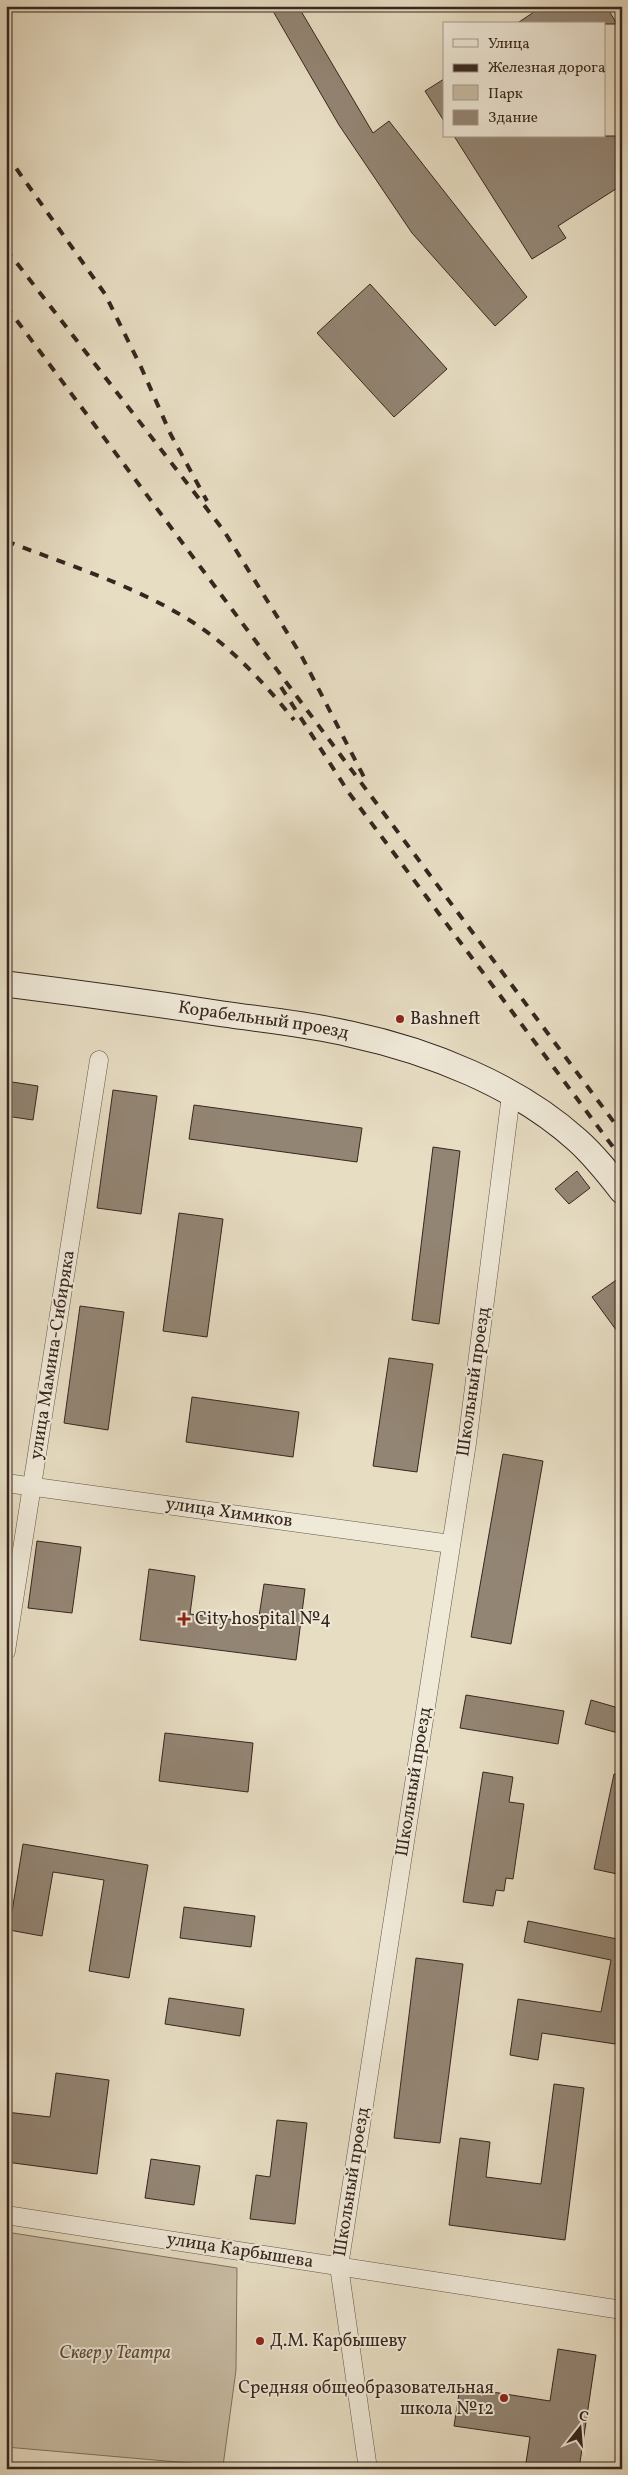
<svg xmlns="http://www.w3.org/2000/svg" width="628" height="2475" font-family="Vollkorn,serif">
  <style>
    .green { fill: #c9bea7; stroke: #807263 }
    .building { fill: #938574; stroke: #37261f }
    .lines { fill: none; stroke-linecap: round; stroke-linejoin: round }
    .street-casing { stroke: #635448; stroke-width: 19 }
    .secondary-casing { stroke: #37261f; stroke-width: 27 }
    .street { stroke: #efe9d8; stroke-width: 18 }
    .secondary { stroke: #efe9d8; stroke-width: 25 }
    .rail { stroke: #37261f; stroke-width: 4; stroke-dasharray: 9 9; stroke-linecap: butt }
    .poi-dot { fill: #8f2418; stroke: #efe9d8; stroke-width: 2 }
    .labels { text-anchor: middle; dominant-baseline: central; stroke-width: 4; stroke-linejoin: round; paint-order: stroke }
    .poi-label { font-size: 18px; fill: #37261f; stroke: #efe9d8; text-anchor: start }
    .street-label { font-size: 18px; fill: #37261f; stroke: #efe9d8 }
    .park-label { font-size: 18px; font-style: italic; fill: #5c4c41; stroke: #efe9d8 }
  </style>
  <rect width="100%" height="100%" fill="#e7ddc3"/>
  <filter id="stains"><feTurbulence type="fractalNoise" baseFrequency=".004" numOctaves="4"/><feColorMatrix values="0 0 0 0 .2 0 0 0 0 .09 0 0 0 0 .02 0 0 0 .5 -.17"/></filter>
  <radialGradient id="worn" r=".72"><stop offset=".6" stop-color="#630" stop-opacity="0"/><stop offset="1" stop-color="#630" stop-opacity=".3"/></radialGradient>
  <path class="green" d="M6 2232 237 2268 236 2370 223 2466 6 2447Z"/>
  <g class="building">
    <path d="M270 6H298L373 133 389 121 527 297 495 326 412 233 339 125Z"/>
    <path d="M543 6H606L617 24H516Z"/>
    <path d="M444 79V121L425 91Z"/>
    <path d="M454 136H622V185L558 226 566 238 532 259Z"/>
    <path d="M370 284 447 369 394 417 317 333Z"/>
    <path d="M6 1081 38 1086 33 1120 6 1116Z"/>
    <path d="M113 1090 157 1096 141 1214 97 1208Z"/>
    <path d="M194 1105 362 1128 357 1162 189 1139Z"/>
    <path d="M433 1147 460 1151 439 1324 412 1320Z"/>
    <path d="M577 1171 590 1188 569 1204 555 1189Z"/>
    <path d="M179 1213 223 1219 207 1337 163 1331Z"/>
    <path d="M622 1276V1338L592 1297Z"/>
    <path d="M80 1306 124 1312 108 1430 64 1423Z"/>
    <path d="M389 1358 433 1364 417 1472 373 1466Z"/>
    <path d="M192 1397 299 1412 293 1457 186 1442Z"/>
    <path d="M503 1454 543 1461 511 1644 471 1637Z"/>
    <path d="M37 1541 81 1547 72 1613 28 1608Z"/>
    <path d="M149 1569 195 1576 190 1614 258 1623 264 1584 305 1589 296 1660 140 1640Z"/>
    <path d="M466 1695 564 1711 558 1744 460 1728Z"/>
    <path d="M591 1700 622 1709V1734L585 1724Z"/>
    <path d="M165 1733 253 1743 248 1792 159 1781Z"/>
    <path d="M483 1772 513 1777 509 1802 524 1804 513 1879 506 1878 504 1891 496 1890 493 1906 463 1902Z"/>
    <path d="M614 1774 622 1775V1875L594 1869Z"/>
    <path d="M23 1844 148 1865 129 1978 89 1971 104 1880 53 1872 42 1936 9 1930Z"/>
    <path d="M184 1907 255 1916 251 1947 180 1938Z"/>
    <path d="M528 1921 622 1940V2045L542 2033 538 2060 510 2055 518 1999 601 2012 611 1960 524 1942Z"/>
    <path d="M416 1958 463 1964 440 2143 394 2138Z"/>
    <path d="M169 1998 244 2009 240 2036 165 2024Z"/>
    <path d="M56 2073 109 2080 97 2174 6 2162V2112L50 2117Z"/>
    <path d="M554 2084 584 2088 565 2240 449 2225 460 2138 490 2142 486 2177 541 2184Z"/>
    <path d="M277 2120 307 2123 295 2224 250 2219 256 2175 270 2177Z"/>
    <path d="M151 2159 200 2166 194 2205 145 2198Z"/>
    <path d="M558 2349 596 2355 579 2469H525L530 2437 454 2426 460 2387 550 2401Z"/>
  </g>
  <g class="lines">
    <g class="street-casing">
      <g id="street">
        <path d="M6 1483 451 1544"/>
        <path d="M6 1651 99 1060"/>
        <path d="M6 2215 622 2310"/>
        <path d="M368 2469 339 2266 467 1443 511 1095"/>
      </g>
    </g>
    <g class="secondary-casing">
      <g id="secondary">
        <path id="s1" d="M6 984C79 993 151 1003 223 1014 265 1020 308 1024 350 1034 429 1051 516 1085 577 1140 594 1155 608 1173 622 1191"/>
      </g>
    </g>
    <use href="#street" class="street"/>
    <use href="#secondary" class="secondary"/>
    <g class="rail">
      <path d="M6 154 105 294 141 367 171 435 207 501"/>
      <path d="M6 249 224 531 301 655 367 783"/>
      <path d="M6 306 622 1133"/>
      <path d="M6 541C65 564 127 583 181 615 226 641 262 680 294 720"/>
      <path d="M281 687 349 793 622 1159"/>
    </g>
  </g>
  <g class="poi-dot">
    <circle cx="400" cy="1019" r="5"/>
    <path d="M181.5 1611.5h5v5h5v5h-5v5h-5v-5h-5v-5h5z"/>
    <circle cx="260" cy="2341" r="5"/>
    <circle cx="504" cy="2398" r="5"/>
  </g>
  <g class="labels">
    <g class="poi-label">
      <text x="410" y="1019">Bashneft</text>
      <text x="195" y="1619">City hospital №4</text>
      <text x="270" y="2341">Д.М. Карбышеву</text>
      <text x="494" y="2388" text-anchor="end">Средняя общеобразовательная<tspan x="494" dy="21">школа №12</tspan></text>
    </g>
    <g class="street-label">
      <text stroke="none"><textPath href="#s1" startOffset="260">Корабельный проезд</textPath></text>
      <text transform="translate(53 1355) rotate(-81)">улица Мамина-Сибиряка</text>
      <text transform="translate(474 1382) rotate(-82)">Школьный проезд</text>
      <text transform="translate(229 1513) rotate(8)">улица Химиков</text>
      <text transform="translate(414 1782) rotate(-81)">Школьный проезд</text>
      <text transform="translate(352 2182) rotate(-81)">Школьный проезд</text>
      <text transform="translate(240 2251) rotate(9)">улица Карбышева</text>
    </g>
    <g class="park-label">
      <text x="115" y="2353">Сквер у Театра</text>
    </g>
  </g>
  <rect width="628" height="2475" fill="none" stroke="#e7ddc3" stroke-width="25"/>
  <rect x="8" y="8" width="613" height="2460" fill="none" stroke="#37261f" stroke-width="2.5"/>
  <rect x="12" y="12" width="603" height="2450" fill="none" stroke="#37261f"/>
  <rect x="443" y="22" width="162" height="115" fill="#efe9d8" stroke="#a59b8e"/>
  <rect x="453" y="39" width="25" height="8" fill="#efe9d8" stroke="#a59b8e"/>
  <text x="488" y="48" font-size="15" fill="#37261f">Улица</text>
  <rect x="453" y="64" width="25" height="8" fill="#37261f" stroke="#a59b8e"/>
  <text x="488" y="72" font-size="15" fill="#37261f">Железная дорога</text>
  <rect x="453" y="85" width="25" height="15" fill="#c9bea7" stroke="#a59b8e"/>
  <text x="488" y="98" font-size="15" fill="#37261f">Парк</text>
  <rect x="453" y="110" width="25" height="15" fill="#938574" stroke="#a59b8e"/>
  <text x="488" y="122" font-size="15" fill="#37261f">Здание</text>
  <g transform="translate(580 2428) rotate(17)" stroke="#efe9d8" stroke-width="4" paint-order="stroke">
  <path d="M0-4L9 19L0 12L-9 19Z" fill="#37261f"/>
  <text y="-8" font-size="14" font-weight="bold" text-anchor="middle" fill="#37261f">С</text>
  </g>
  <rect width="100%" height="100%" filter="url(#stains)"/>
  <rect width="100%" height="100%" fill="url(#worn)"/>
</svg>
